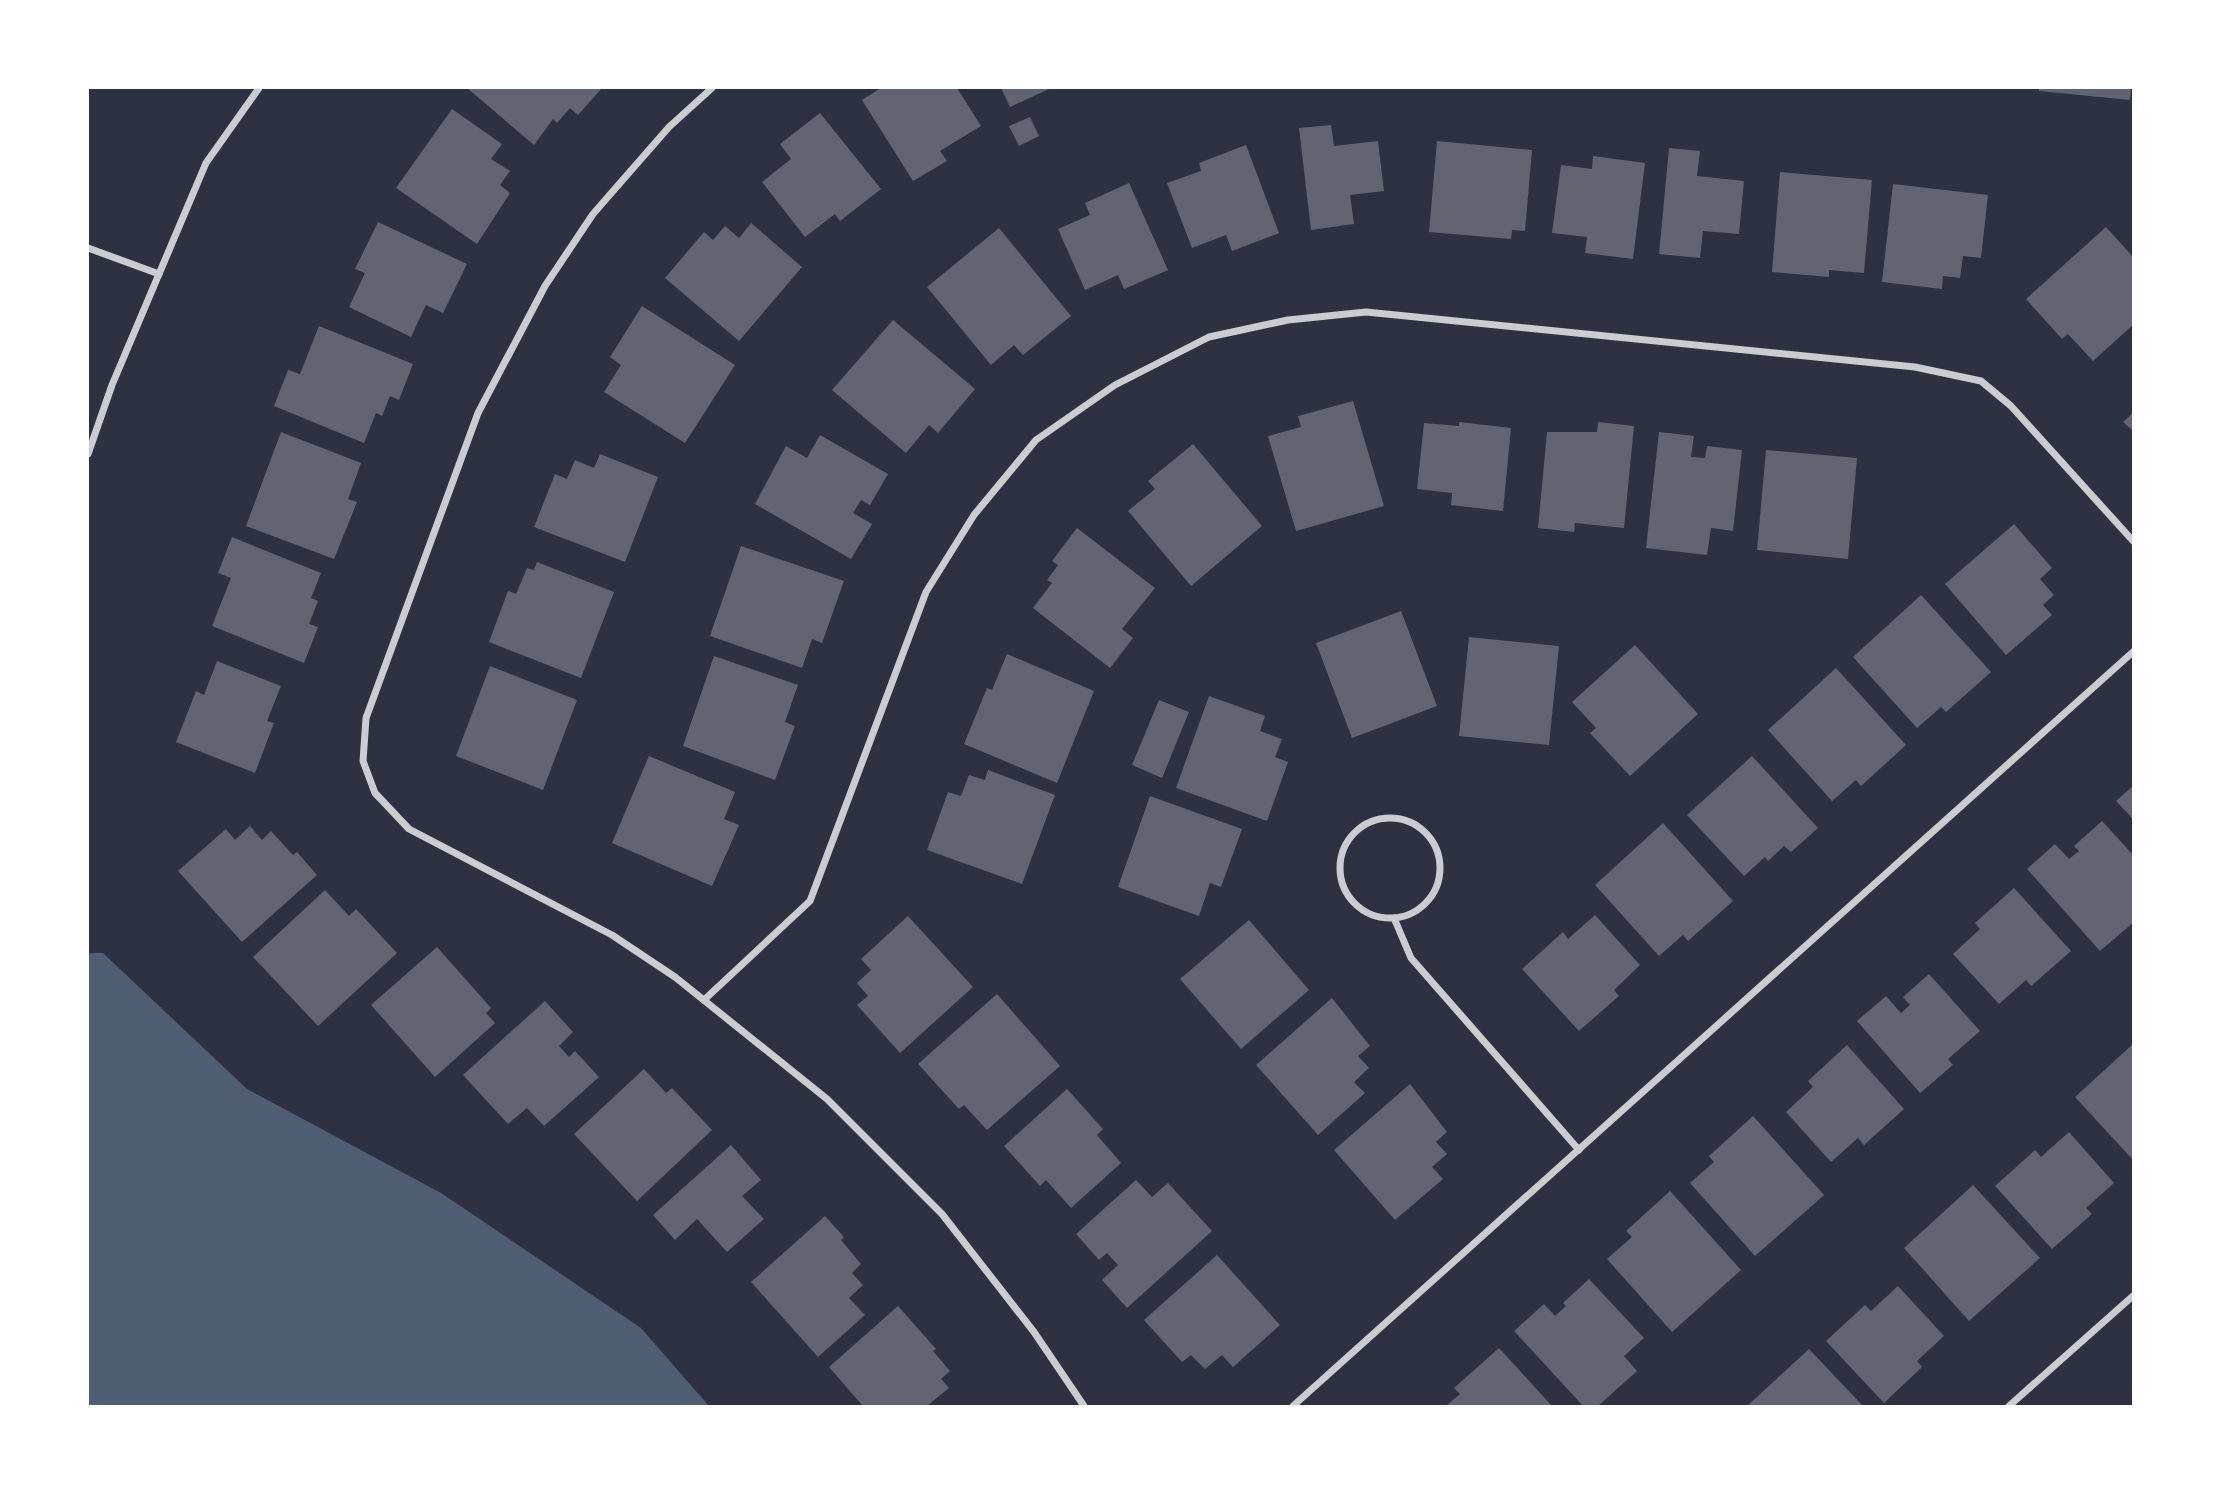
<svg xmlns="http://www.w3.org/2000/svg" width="2221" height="1494" font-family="'Open Sans',sans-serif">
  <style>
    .water { fill: #4f5d75 }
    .building { fill: #626471 }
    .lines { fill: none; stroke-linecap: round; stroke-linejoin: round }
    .minor { stroke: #caccd0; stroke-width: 7 }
  </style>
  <rect width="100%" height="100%" fill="#2d3142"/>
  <path class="water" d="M88 953H103L247 1089 441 1193 641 1328 709 1406H88Z"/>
  <g class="building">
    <path d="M467 88H602L578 115 570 108 557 123 553 119 534 145Z"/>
    <path d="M881 88H957L981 126 940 151 947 161 913 181 862 100Z"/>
    <path d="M1001 88H1051L1010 107Z"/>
    <path d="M2039 88H2131L2130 100 2039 91Z"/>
    <path d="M452 109 502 144 491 159 510 171 500 185 510 193 477 244 396 188Z"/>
    <path d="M820 113 881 189 840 221 835 214 805 237 762 182 791 159 780 144Z"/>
    <path d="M1030 117 1039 136 1019 146 1009 126Z"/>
    <path d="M1331 125 1334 146 1378 141 1384 191 1350 195 1354 224 1311 230 1299 128Z"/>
    <path d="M1437 141 1532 150 1525 231 1512 230 1511 239 1429 232Z"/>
    <path d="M1246 145 1279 233 1232 251 1226 235 1192 248 1167 183 1201 171 1199 163Z"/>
    <path d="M1669 148 1700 151 1697 176 1744 181 1739 234 1703 231 1700 258 1659 254Z"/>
    <path d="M1593 156 1645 163 1633 259 1585 253 1587 237 1552 233 1561 165 1592 169Z"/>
    <path d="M1780 172 1872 180 1864 273 1829 270V277L1772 272Z"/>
    <path d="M1129 183 1168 270 1124 289 1118 275 1085 290 1058 229 1090 215 1085 203Z"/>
    <path d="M1893 184 1988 195 1981 258 1963 256 1960 278 1943 276 1942 289 1882 282Z"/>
    <path d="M378 222 467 264 443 313 426 305 411 337 349 307 365 273 355 269Z"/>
    <path d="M751 223 802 267 739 341 665 278 704 232 713 240 725 226 739 238Z"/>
    <path d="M2106 227 2134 258V324L2093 361 2068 334 2062 339 2026 299Z"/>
    <path d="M999 228 1071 316 1023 355 1014 345 991 365 927 287Z"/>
    <path d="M642 306 735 365 685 443 604 392 621 365 610 357Z"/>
    <path d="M893 320 975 389 938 433 929 425 906 453 832 390Z"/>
    <path d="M319 326 413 364 399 400 390 396 382 416 376 413 364 443 274 406 288 370 300 374Z"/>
    <path d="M1353 401 1384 506 1296 531 1268 436 1301 427 1298 416Z"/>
    <path d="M2134 412V432L2123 422Z"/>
    <path d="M1459 422 1511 428 1503 511 1451 505 1452 493 1417 489 1424 423 1459 426Z"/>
    <path d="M1598 422 1634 426 1624 528 1575 523 1574 532 1538 528 1547 432H1597Z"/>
    <path d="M281 432 361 463 348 499 357 502 334 559 246 526Z"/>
    <path d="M1659 432 1694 436 1691 457 1705 458 1707 446 1742 450 1733 531 1711 528 1707 555 1646 548Z"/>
    <path d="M820 435 888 474 870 505 861 500 853 513 872 524 851 559 755 504 786 446 807 458Z"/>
    <path d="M1193 444 1262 526 1191 586 1128 511 1155 489 1148 481Z"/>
    <path d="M1766 450 1857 458 1848 559 1757 550Z"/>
    <path d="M600 454 658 477 625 562 534 527 555 474 567 479 575 460 594 468Z"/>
    <path d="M2014 524 2052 568 2040 579 2054 595 2043 605 2052 615 2006 655 1945 584Z"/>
    <path d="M1077 528 1155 588 1122 629 1133 638 1110 668 1033 608 1052 583 1047 580 1058 565 1052 561Z"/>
    <path d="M232 537 321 573 311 598 318 601 309 624 318 627 304 663 212 626 231 578 218 573Z"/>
    <path d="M741 546 844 581 822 643 812 639 802 668 710 636Z"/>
    <path d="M537 562 614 592 581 678 489 642 508 591 516 594 527 568 534 570Z"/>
    <path d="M1921 595 1991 672 1946 712 1941 707 1917 728 1853 657Z"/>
    <path d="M1401 611 1437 706 1352 738 1316 643Z"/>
    <path d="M1469 637 1559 646 1549 745 1459 736Z"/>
    <path d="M1635 645 1698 714 1630 776 1590 733 1596 728 1572 702Z"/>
    <path d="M1007 654 1094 691 1057 783 964 744 987 688 992 690Z"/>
    <path d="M714 656 798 685 785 722 795 726 775 780 683 746Z"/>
    <path d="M217 661 281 686 267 721 274 723 255 773 176 742 196 691 204 695Z"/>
    <path d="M490 666 577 700 543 790 456 756Z"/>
    <path d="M1836 668 1906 745 1861 786 1856 780 1832 801 1768 730Z"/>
    <path d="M1209 696 1265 716 1260 731 1282 739 1275 757 1288 762 1267 821 1176 788Z"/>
    <path d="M1159 700 1189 712 1162 778 1132 765Z"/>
    <path d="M649 756 735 792 724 819 739 825 712 886 612 843Z"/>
    <path d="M1752 756 1818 828 1791 852 1784 846 1768 861 1765 857 1744 876 1687 815Z"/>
    <path d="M988 770 1055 795 1022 884 927 850 948 792 961 796 969 775 985 780Z"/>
    <path d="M2134 785V820L2116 801Z"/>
    <path d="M1150 796 1242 829 1221 887 1210 883 1199 916 1118 887Z"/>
    <path d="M2102 821 2134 856V922L2100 951 2027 869 2055 844 2069 859 2079 851 2074 846Z"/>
    <path d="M1663 823 1733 901 1688 941 1683 935 1659 956 1595 885Z"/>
    <path d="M250 826 262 840 271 831 293 855 297 852 317 875 242 942 178 871 226 829 235 840Z"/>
    <path d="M2014 888 2071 951 2031 986 2026 980 1999 1004 1953 954 1980 929 1975 923Z"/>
    <path d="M325 890 349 916 356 909 397 953 318 1026 253 957Z"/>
    <path d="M1595 915 1640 965 1614 990 1619 996 1579 1031 1522 969 1563 932 1568 939Z"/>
    <path d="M908 916 973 987 900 1053 857 1005 868 996 857 983 871 970 861 959Z"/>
    <path d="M1249 920 1309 990 1241 1049 1180 979Z"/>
    <path d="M437 947 491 1008 486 1013 495 1023 435 1077 371 1005Z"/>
    <path d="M1929 974 1980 1031 1948 1059 1953 1065 1920 1093 1857 1021 1886 996 1901 1013 1910 1005 1903 997Z"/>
    <path d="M997 994 1060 1066 987 1130 964 1105 959 1109 918 1064Z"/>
    <path d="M1332 998 1370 1046 1358 1056 1369 1068 1354 1082 1365 1093 1318 1135 1256 1065Z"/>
    <path d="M545 1001 573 1032 559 1046 569 1057 575 1051 599 1077 544 1126 527 1108 508 1124 463 1075Z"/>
    <path d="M2134 1043V1161L2075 1097Z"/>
    <path d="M1847 1045 1904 1109 1864 1145 1858 1138 1831 1162 1786 1112 1813 1087 1808 1081Z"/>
    <path d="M644 1069 666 1093 672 1088 712 1130 637 1201 574 1134Z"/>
    <path d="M1410 1084 1447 1132 1436 1142 1447 1154 1432 1167 1443 1179 1395 1220 1334 1150Z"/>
    <path d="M1067 1089 1103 1129 1097 1135 1121 1163 1071 1208 1046 1180 1040 1186 1004 1146Z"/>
    <path d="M1753 1116 1824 1195 1755 1256 1690 1183 1714 1162 1709 1156Z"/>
    <path d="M2069 1132 2114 1183 2086 1208 2092 1214 2052 1249 1995 1186 2035 1150 2041 1157Z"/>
    <path d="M731 1145 761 1180 742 1196 764 1219 727 1252 697 1219 675 1240 653 1215Z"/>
    <path d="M1136 1180 1152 1197 1168 1183 1212 1231 1127 1308 1102 1280 1118 1265 1107 1253 1099 1260 1076 1234Z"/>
    <path d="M1973 1185 2040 1258 1969 1321 1904 1248Z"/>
    <path d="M1670 1191 1741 1270 1672 1332 1607 1259 1632 1237 1626 1231Z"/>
    <path d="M825 1216 844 1237 841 1240 861 1264 852 1273 863 1285 849 1298 865 1315 818 1357 751 1282Z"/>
    <path d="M1217 1255 1280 1325 1233 1367 1222 1355 1205 1369 1191 1355 1182 1362 1144 1320Z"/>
    <path d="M1589 1279 1644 1338 1624 1356 1637 1371 1598 1406H1583L1514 1331 1544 1304 1555 1316 1566 1306 1563 1303Z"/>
    <path d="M1898 1286 1944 1336 1917 1361 1922 1367 1884 1403 1826 1341 1865 1305 1871 1311Z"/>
    <path d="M898 1306 936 1349 933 1351 950 1371 941 1379 949 1388 927 1406H863L829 1367Z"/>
    <path d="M1499 1348 1552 1406H1446L1460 1394 1454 1388Z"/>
    <path d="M1809 1349 1863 1406H1747Z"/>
  </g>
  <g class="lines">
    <g class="minor">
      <path d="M712 88 669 127 593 214 545 286 478 413 366 718 363 761 375 793 409 829 612 935 675 977 827 1099 942 1214 1034 1332 1084 1406"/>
      <path d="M88 248 159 274"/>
      <path d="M88 454 112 385 206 163 259 88"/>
      <circle cx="1390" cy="868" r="50"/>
      <path d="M1394 918 1411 958 1579 1150"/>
      <path d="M704 1000 810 901 926 592 974 515 1036 440 1115 385 1209 337 1288 320 1366 312 1915 367 1981 381 2011 406 2134 542"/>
      <path d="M1293 1406 2134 651"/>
      <path d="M2009 1406 2134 1295"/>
    </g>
  </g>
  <rect width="2221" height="1494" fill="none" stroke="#ffffff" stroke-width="178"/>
</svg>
